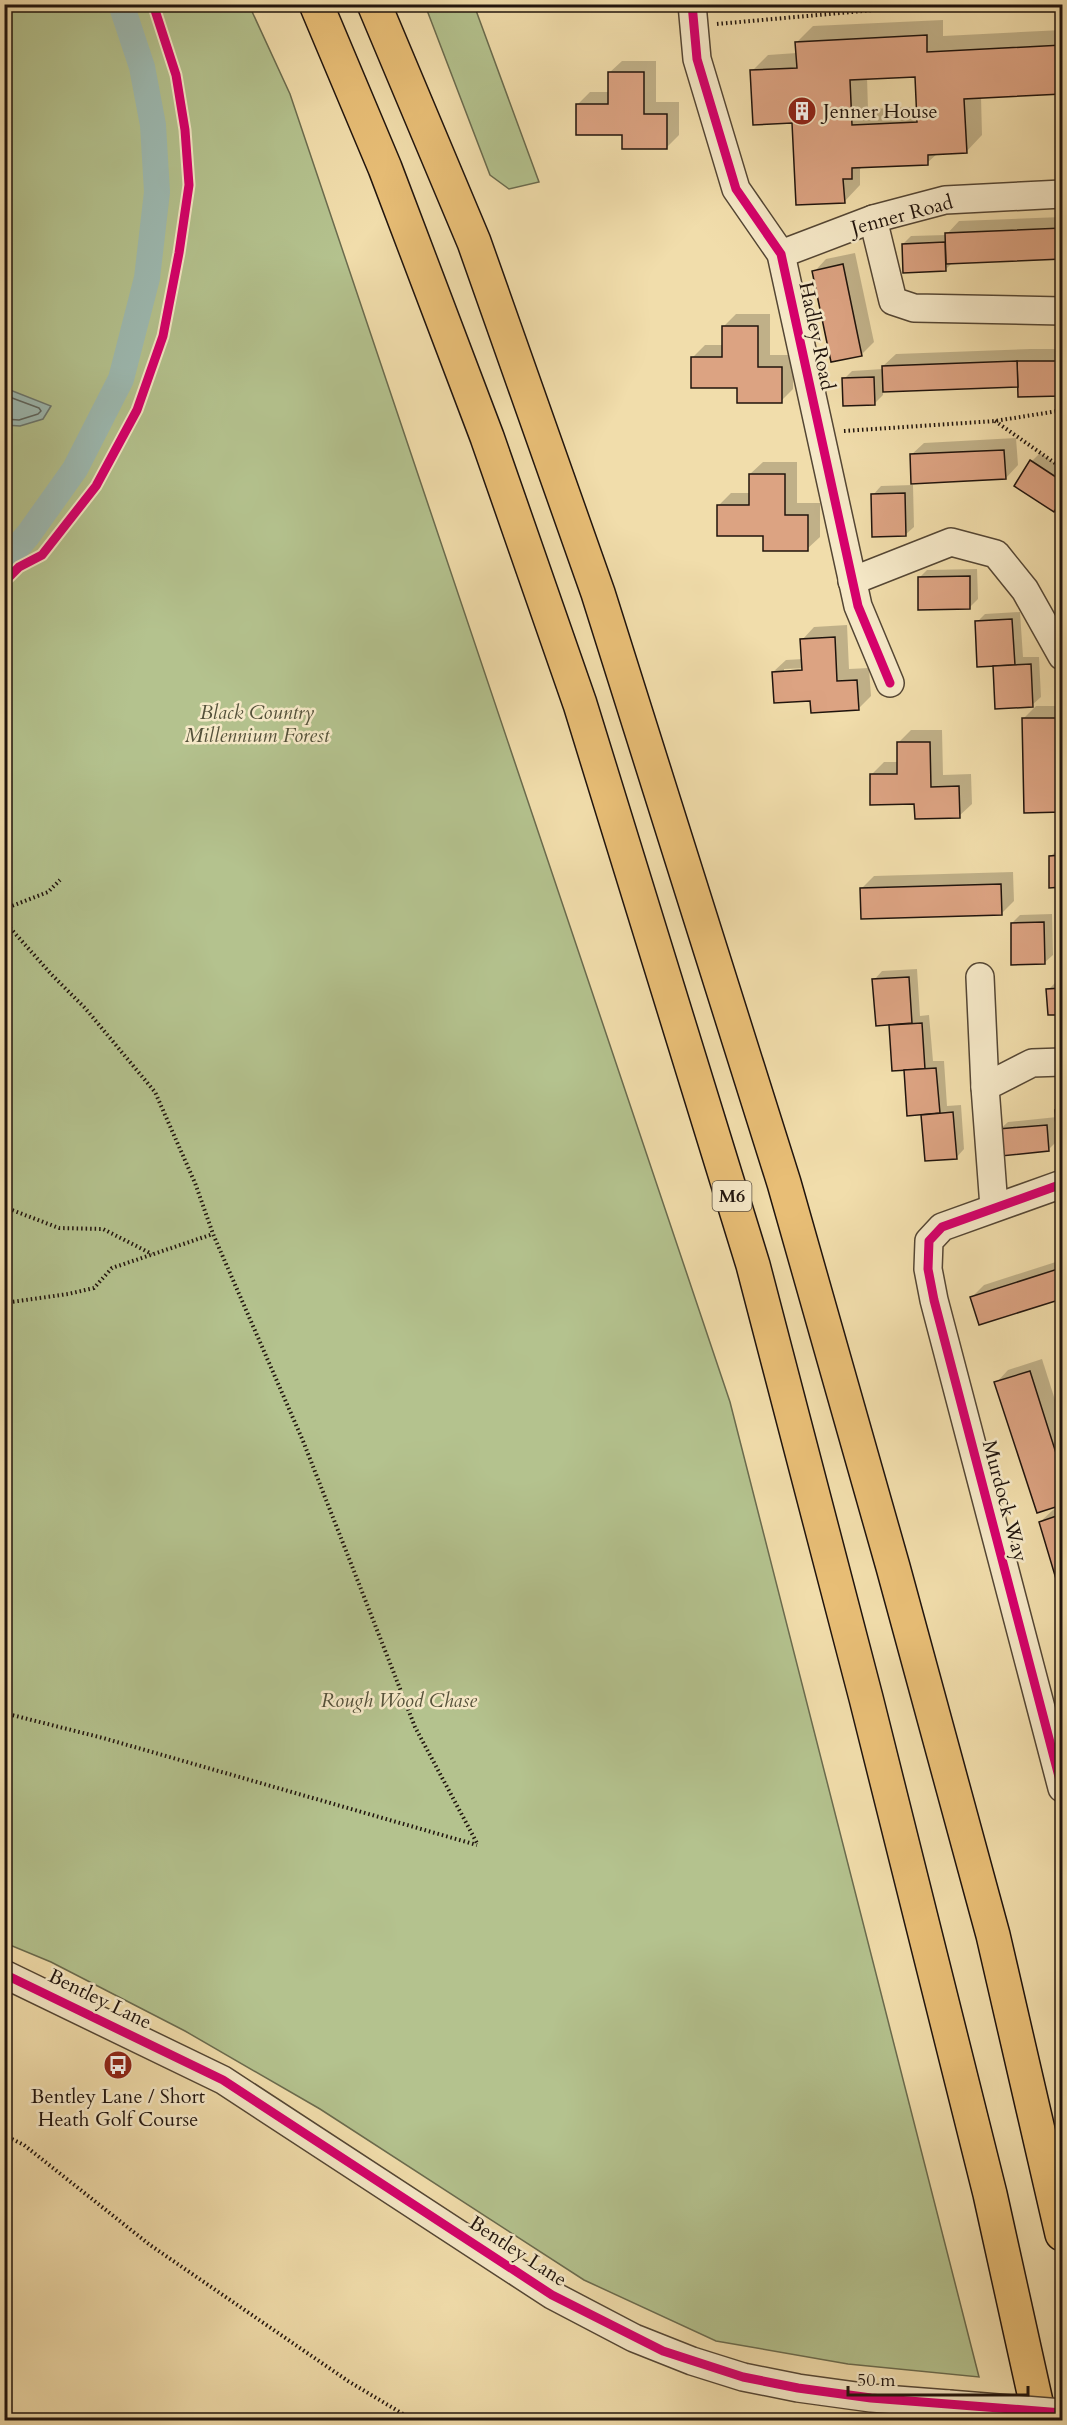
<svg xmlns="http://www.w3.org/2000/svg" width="1067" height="2425" font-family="Cardo,serif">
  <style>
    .green { fill: #b4c28e; stroke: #6a6b4e; stroke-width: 1.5 }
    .water { fill: #9dbab2; stroke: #6b7870; stroke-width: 1.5 }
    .shadow { fill: #0003; fill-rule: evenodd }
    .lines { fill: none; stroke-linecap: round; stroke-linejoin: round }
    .shore { stroke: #5e6760; stroke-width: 1.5 }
    .canal { stroke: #9dbab2; stroke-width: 26 }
    .building { fill: #dca382; stroke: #20140d; stroke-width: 1.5; fill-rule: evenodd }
    .minor-casing { stroke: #544634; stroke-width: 30 }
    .highway-casing { stroke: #20140d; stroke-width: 36 }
    .path { stroke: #20140d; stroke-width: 4; stroke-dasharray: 1.5 3; stroke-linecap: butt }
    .minor { stroke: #f6e9c8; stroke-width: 27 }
    .highway { stroke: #e8be76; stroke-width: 33 }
    .minor-bridge-casing { stroke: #544634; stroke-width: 30; stroke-linecap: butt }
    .minor-bridge { stroke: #f6e9c8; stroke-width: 27 }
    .cycleway-casing { stroke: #f6e9c8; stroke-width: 13 }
    .cycleway { stroke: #d6006c; stroke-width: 9 }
    .labels { text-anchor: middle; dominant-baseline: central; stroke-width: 5; stroke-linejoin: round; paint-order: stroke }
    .shield { fill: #f6e9c8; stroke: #605445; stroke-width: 1.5 }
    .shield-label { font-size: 18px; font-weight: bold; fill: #20140d }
    .poi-label { font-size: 20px; fill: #20140d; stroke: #f6e9c8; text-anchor: start }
    .street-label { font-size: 20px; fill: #20140d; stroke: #f6e9c8 }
    .park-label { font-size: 20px; font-style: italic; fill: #54513a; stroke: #f6e9c8 }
  </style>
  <rect width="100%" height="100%" fill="#f1ddab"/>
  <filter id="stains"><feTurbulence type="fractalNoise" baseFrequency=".00333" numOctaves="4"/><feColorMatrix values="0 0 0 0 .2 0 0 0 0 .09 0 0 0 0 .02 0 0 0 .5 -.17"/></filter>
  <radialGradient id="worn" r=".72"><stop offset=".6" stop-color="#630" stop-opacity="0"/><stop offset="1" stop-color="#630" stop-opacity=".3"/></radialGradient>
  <g class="green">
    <path d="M4 5H249L290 94 730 1402 979 2377 848 2364 716 2341 584 2280 320 2109 185 2031 51 1962 5 1943Z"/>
    <path d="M425 5H474L539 182 509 189 490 175Z"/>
  </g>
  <path class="water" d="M5 388 51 406 43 419 20 426 5 425Z"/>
  <g class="shadow">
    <path d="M943 20V36L1062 30V93L981 96 982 135 966 152 938 153 927 163 863 166 860 169V185L844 202 794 122 752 71 768 55 797 53V42L813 26ZM916 75 918 107 868 109 867 77Z"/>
    <path d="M622 61H656V102H679V135L666 148 623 133 578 104 590 92H609V73Z"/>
    <path d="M1062 217V257L953 262 946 269 903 244 911 236 946 235 959 221Z"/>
    <path d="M855 253 874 342 862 354 814 272 826 259Z"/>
    <path d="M736 314H770V355H793V389L781 401 738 386 693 357 705 345H724V326Z"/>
    <path d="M1030 349H1062V394L1020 395V386L883 391V395L874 404 844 379 852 371 883 369V366L896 354Z"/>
    <path d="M1016 438 1018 465 1006 478 913 482V485L911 455 924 443Z"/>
    <path d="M1040 453 1062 468V501L1054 510 1032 461Z"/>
    <path d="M763 462H797V503H820V537L807 549 765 534 719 505 731 493H750V474Z"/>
    <path d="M913 485 914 527 905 535 873 495 881 486Z"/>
    <path d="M977 569 978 599 970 607 919 578 927 570Z"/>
    <path d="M1020 612 1023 657H1039L1041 697 1032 705 994 664 977 622 985 614Z"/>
    <path d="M847 625 849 669 869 668 871 696 858 709 773 672 786 660 803 659 802 640 814 627ZM809 668V671L784 672V669Z"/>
    <path d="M1036 706H1062V811H1025L1023 719Z"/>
    <path d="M911 730H942L943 775 971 774 972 804 959 816 916 803 871 775 884 762H898V743Z"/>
    <path d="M1059 848H1062V886H1051V856Z"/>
    <path d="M1013 872 1014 901 1001 914 862 888 874 876Z"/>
    <path d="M1052 914 1053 955 1044 963 1012 923 1020 915Z"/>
    <path d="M917 969 920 1016 929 1015 933 1061H944L947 1106 961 1105 964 1149 956 1158 926 1160 923 1113 905 1069 893 1070 890 1024 874 980 882 971Z"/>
    <path d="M1061 977H1062V1013L1049 1014 1048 990Z"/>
    <path d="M1062 1105V1142H1058V1140L1049 1149 999 1130 1008 1122 1057 1117V1111Z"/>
    <path d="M1062 1260V1297L980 1324 971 1298 984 1285Z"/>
    <path d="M1042 1359 1062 1422V1503L1038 1511 996 1383 1008 1370Z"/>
    <path d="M1062 1507V1594L1040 1522 1053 1510Z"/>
  </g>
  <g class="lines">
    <path class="shore" d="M4 395 39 408 41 411 38 414 19 420 4 419"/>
    <path class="canal" d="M4 562 28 535 75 469 121 379 147 278 157 192 153 125 142 67 121 4"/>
  </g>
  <g class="building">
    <path d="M927 35V52L1062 45V94L964 99 967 153 928 155V165L852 168V179H843L845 203 796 205 792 123 753 125 750 70 797 68 795 42ZM915 77 917 122 852 125 850 80Z"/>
    <path d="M608 72H644V114H667V149H622V135H576V104H608Z"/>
    <path d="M1062 228V259L946 264 945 233Z"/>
    <path d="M945 242 946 271 903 273 902 244Z"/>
    <path d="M843 264 862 356 831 362 812 271Z"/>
    <path d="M722 326H758V367H782V403H737V388H691V357H722Z"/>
    <path d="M1017 361H1062V396L1018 397Z"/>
    <path d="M1017 361 1018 387 883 392 882 366Z"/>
    <path d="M874 377 875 405 843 406 842 378Z"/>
    <path d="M1004 450 1006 479 911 484 910 454Z"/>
    <path d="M1030 460 1062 481V499L1054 512 1014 486Z"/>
    <path d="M749 474H785V515H808V551H763V536H717V505H749Z"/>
    <path d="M905 493 906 536 872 537 871 494Z"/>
    <path d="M970 576V609L918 610V577Z"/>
    <path d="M1012 619 1015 665 977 667 975 621Z"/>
    <path d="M835 637 837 681 857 680 859 710 811 713 810 701 774 703 772 672 802 670 800 639Z"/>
    <path d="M1031 664 1033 707 995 709 993 666Z"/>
    <path d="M1022 718H1062V812L1024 813Z"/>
    <path d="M897 742H930L931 787 959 786 960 818 915 819 914 804 870 805V774H897Z"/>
    <path d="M1062 855V887L1049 888V856Z"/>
    <path d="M1001 884 1002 915 861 919 860 888Z"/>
    <path d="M1044 922 1045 964 1011 965V923Z"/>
    <path d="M909 977 912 1023 876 1026 872 979Z"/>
    <path d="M1062 988V1015H1048L1046 989Z"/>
    <path d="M922 1023 925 1069 892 1071 889 1025Z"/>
    <path d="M936 1068 940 1113 907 1116 904 1070Z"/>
    <path d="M1055 1110H1062V1144H1057Z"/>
    <path d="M953 1112 957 1159 925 1161 921 1115Z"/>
    <path d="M1047 1125 1049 1151 1001 1156 998 1129Z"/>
    <path d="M1061 1268 1062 1299 979 1325 970 1297Z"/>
    <path d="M1030 1371 1062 1472V1505L1037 1513 994 1382Z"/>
    <path d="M1062 1514V1599L1039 1522Z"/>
  </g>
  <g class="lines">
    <g class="minor-casing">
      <g id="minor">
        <path d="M692 4 697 59 736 189 781 254 858 606 890 683"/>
        <path d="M873 219 893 301 914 308 1062 311"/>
        <path d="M781 254 873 219 945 200 1062 194"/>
        <path d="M852 581 951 542 996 554 1025 590 1062 656"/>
        <path d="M980 977 985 1087"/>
        <path d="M1062 1184 942 1227 929 1241 928 1269 934 1300 1062 1788"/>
        <path d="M994 1207 985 1087 1032 1063 1062 1062"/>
        <path d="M4 1974 223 2080 552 2295 634 2338 692 2361 743 2377 798 2388 871 2398 949 2404"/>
      </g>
    </g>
    <g class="highway-casing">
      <g id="highway">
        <path d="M316 4 385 168 487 437 580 704 753 1265 866 1698 990 2194 1040 2420"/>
        <path d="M374 4 474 242 598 593 784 1183 893 1567 993 1935 1062 2234"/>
      </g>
    </g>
    <g class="path">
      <path d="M717 24 908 7 910 4"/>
      <path d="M995 421 1062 468"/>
      <path d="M844 431 995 421 1058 411 1062 413"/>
      <path d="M4 909 48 892 60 880"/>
      <path d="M4 921 51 974 85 1008 155 1092 195 1183 213 1234 303 1441 415 1727 478 1845"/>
      <path d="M4 1207 59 1228 103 1229 152 1254"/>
      <path d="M4 1303 68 1294 94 1288 112 1268 213 1234"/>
      <path d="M4 1713 103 1738 477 1845"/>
      <path d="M4 2135 24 2145 150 2245 348 2381 413 2420"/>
    </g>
    <use href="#minor" class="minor"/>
    <use href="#highway" class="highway"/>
    <g class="minor-bridge-casing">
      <path id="minor-bridge" d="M949 2404 1062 2413"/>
    </g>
    <use href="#minor-bridge" class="minor-bridge"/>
    <g class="cycleway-casing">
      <g id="cycleway">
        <path d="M692 4 697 59 736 189 781 254 858 606 890 683"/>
        <path d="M4 582 19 567 42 555 96 486 137 410 163 336 179 253 189 185 185 130 176 75 153 4"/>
        <path d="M1062 1184 942 1227 929 1241 928 1269 934 1300 1062 1788"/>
        <path d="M4 1974 223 2080 552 2295 663 2351 743 2377 798 2388 871 2398 1062 2413"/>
      </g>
    </g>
    <use href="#cycleway" class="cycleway"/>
  </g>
  <defs>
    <g id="building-disc" transform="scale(1.5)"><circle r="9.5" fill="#8f2418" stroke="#f6e9c8"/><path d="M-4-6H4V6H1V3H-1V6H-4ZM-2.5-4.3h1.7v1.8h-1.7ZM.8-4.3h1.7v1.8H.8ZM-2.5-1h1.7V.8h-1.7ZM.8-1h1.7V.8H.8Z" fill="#fff"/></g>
    <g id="bus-disc" transform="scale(1.5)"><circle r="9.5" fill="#8f2418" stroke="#f6e9c8"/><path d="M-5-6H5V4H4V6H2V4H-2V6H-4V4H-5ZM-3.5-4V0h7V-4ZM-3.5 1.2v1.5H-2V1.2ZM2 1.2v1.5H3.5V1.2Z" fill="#fff"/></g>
  </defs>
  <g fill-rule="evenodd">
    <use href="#building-disc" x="802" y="111"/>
    <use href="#bus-disc" x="118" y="2065"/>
  </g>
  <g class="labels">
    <rect class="shield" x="712.5" y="1181" width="39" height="30" rx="4.5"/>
    <g class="shield-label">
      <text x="732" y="1196">M6</text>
    </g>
    <g class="poi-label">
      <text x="823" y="111">Jenner House</text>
      <text x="118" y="2096" text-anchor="middle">Bentley Lane / Short<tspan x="118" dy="23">Heath Golf Course</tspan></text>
    </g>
    <g class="street-label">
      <text transform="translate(902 215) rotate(-15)">Jenner Road</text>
      <text transform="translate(817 336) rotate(78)">Hadley Road</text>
      <text transform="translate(1005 1501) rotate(75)">Murdock Way</text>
      <text transform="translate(100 1999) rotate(26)">Bentley Lane</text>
      <text transform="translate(518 2251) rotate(33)">Bentley Lane</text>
    </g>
    <g class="park-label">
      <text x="257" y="712">Black Country<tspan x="257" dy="23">Millennium Forest</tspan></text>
      <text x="399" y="1700">Rough Wood Chase</text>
    </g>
  </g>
  <rect width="1067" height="2425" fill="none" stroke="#f1ddab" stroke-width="24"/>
  <rect x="6" y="6" width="1055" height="2413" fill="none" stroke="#20140d" stroke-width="3"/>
  <rect x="12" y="12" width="1043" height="2401" fill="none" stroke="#20140d" stroke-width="1.5"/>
  <path d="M848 2386v9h180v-9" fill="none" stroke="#20140d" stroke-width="3"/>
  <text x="857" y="2386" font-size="18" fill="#20140d" stroke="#f6e9c8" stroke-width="4.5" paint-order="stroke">50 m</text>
  <rect width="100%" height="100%" filter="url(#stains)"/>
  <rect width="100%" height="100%" fill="url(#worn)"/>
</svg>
